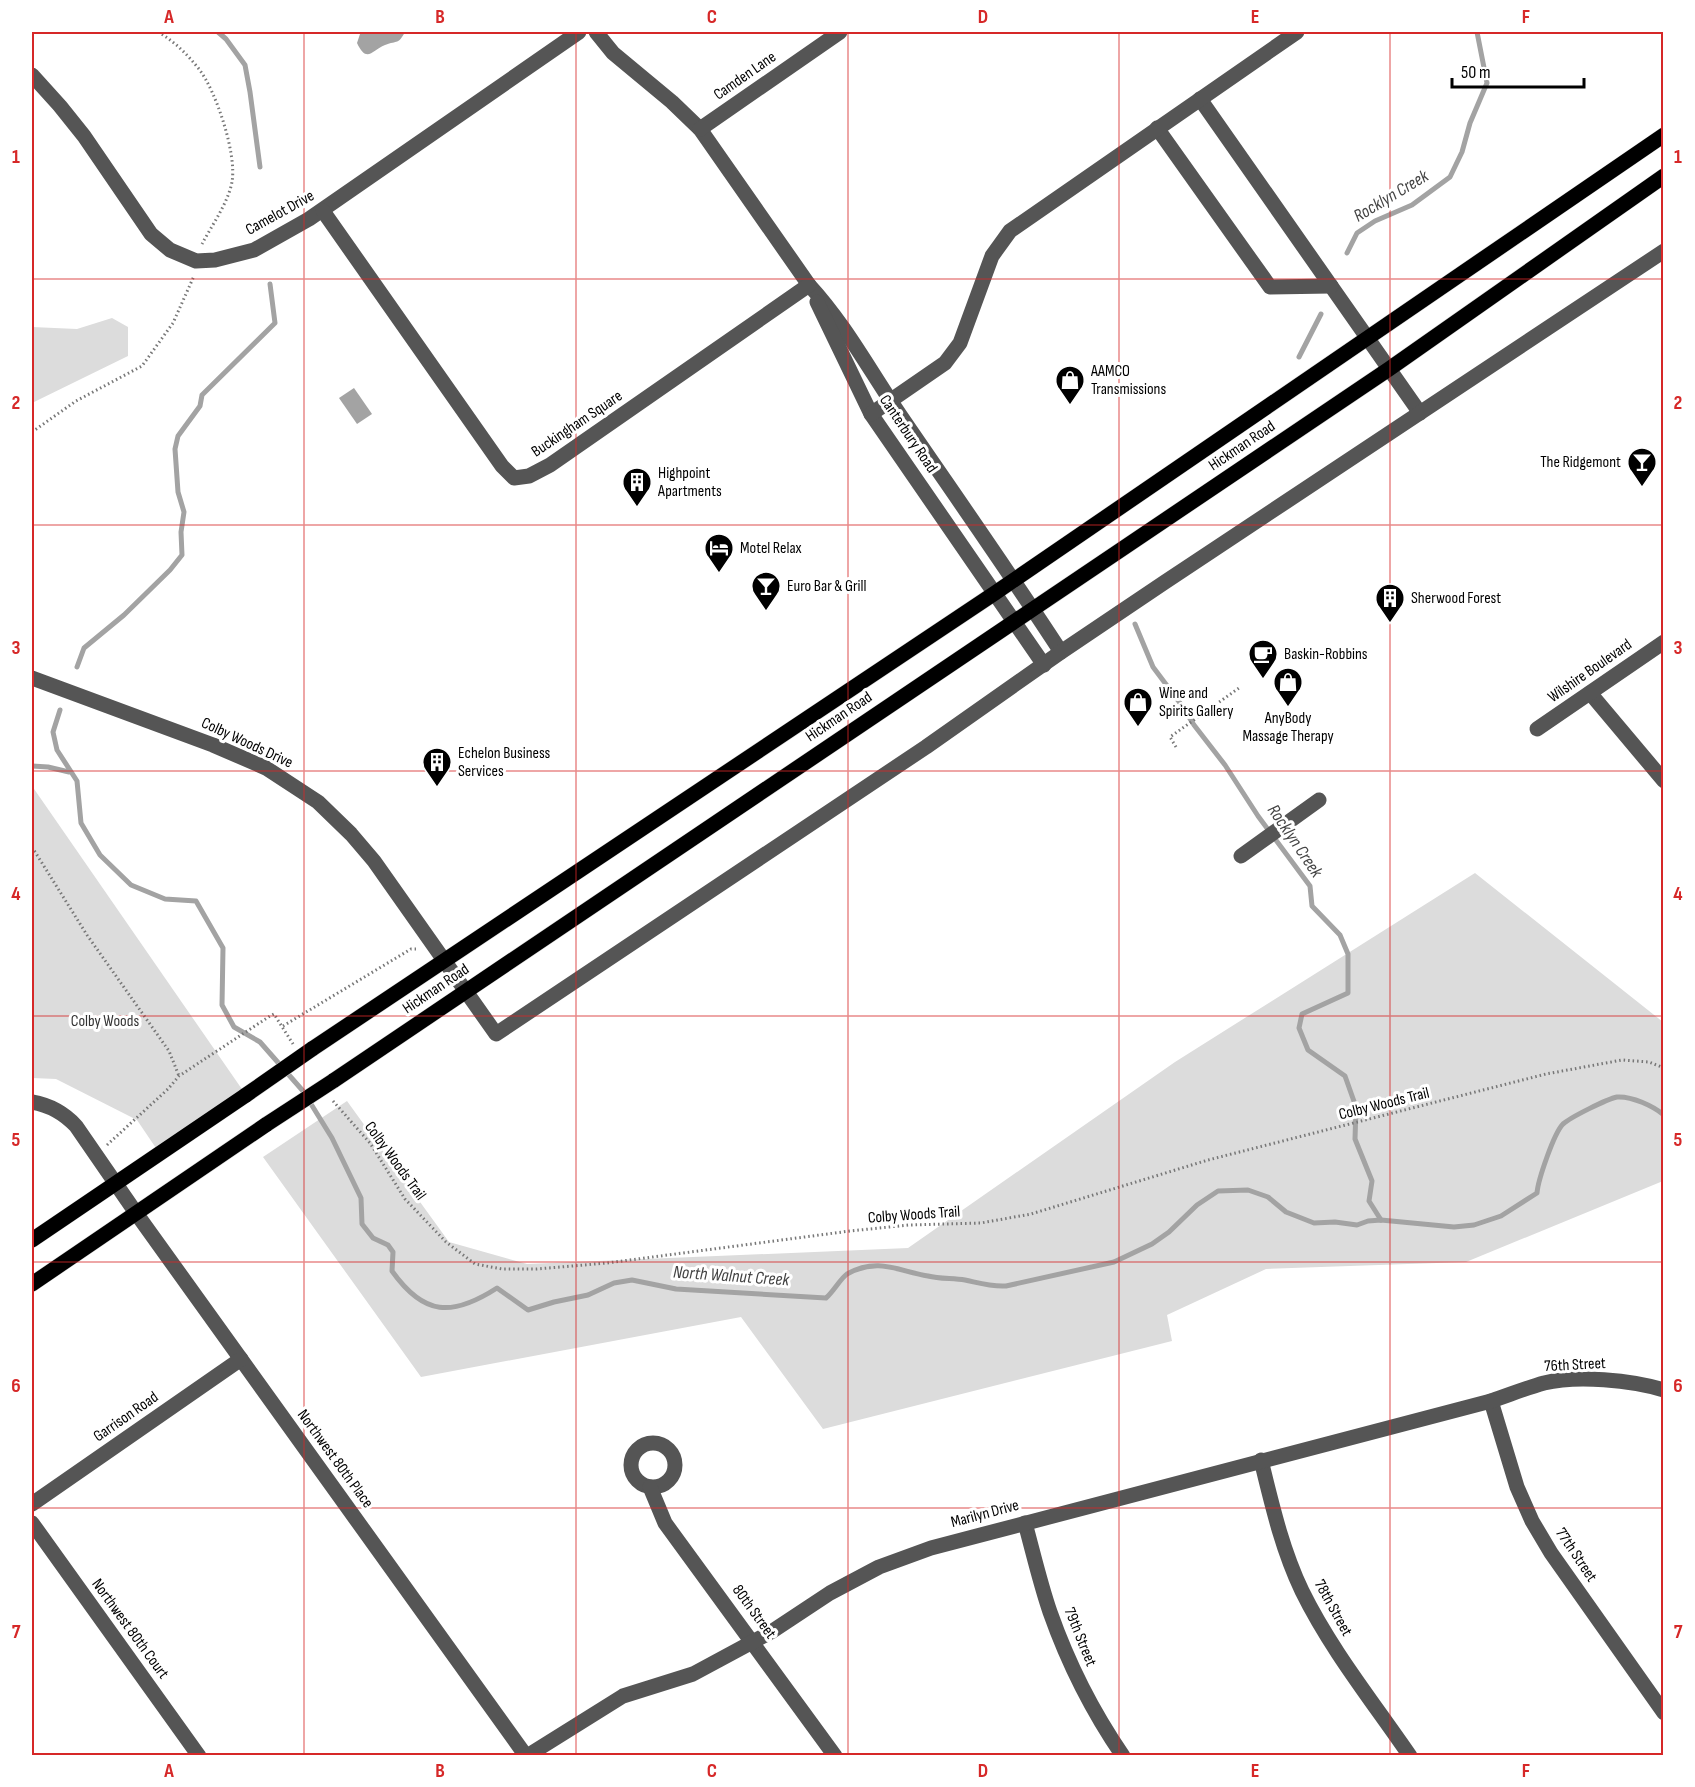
<svg xmlns="http://www.w3.org/2000/svg" width="1695" height="1787" font-family="'Sofia Sans Condensed',sans-serif">
  <style>
    .green { fill: #dcdcdc }
    .water { fill: #a3a3a3 }
    .lines { fill: none; stroke-linecap: round; stroke-linejoin: round }
    .stream { stroke: #a3a3a3; stroke-width: 5 }
    .major-casing { stroke: #dbdbdb; stroke-width: 16 }
    .path { stroke: #777; stroke-width: 3; stroke-dasharray: 1.5 3; stroke-linecap: butt }
    .minor { stroke: #555; stroke-width: 15 }
    .major { stroke: #000; stroke-width: 15 }
    .major-bridge-casing { stroke: #dbdbdb; stroke-width: 16; stroke-linecap: butt }
    .major-bridge { stroke: #000; stroke-width: 15 }
    .grid { fill: none; stroke: #d62828; stroke-width: 1.5; stroke-opacity: 0.55 }
    .labels { text-anchor: middle; dominant-baseline: central; stroke-width: 6; stroke-linejoin: round; paint-order: stroke }
    .street-label { font-size: 16px; fill: #000; stroke: #fff }
    .poi-label { font-size: 16px; fill: #000; stroke: #fff; text-anchor: start }
    .park-label { font-size: 16px; fill: #333; stroke: #fff }
    .water-label { font-size: 18px; font-style: italic; fill: #444; stroke: #fff }
    .neatline { fill: none; stroke: #d62828; stroke-width: 2 }
    .grid-label { font-size: 20px; text-anchor: middle; font-weight: bold; fill: #d62828 }
  </style>
  <rect width="100%" height="100%" fill="#fff"/>
  <g class="green">
    <path d="M112 318 128 327V356L32 403V327L77 329Z"/>
    <path d="M32 786 246 1095 160 1154 137 1120 56 1079 32 1078Z"/>
    <path d="M1475 873 1663 1022V1181L1466 1262 1266 1269 1167 1315 1172 1341 823 1429 741 1317 421 1377 263 1157 347 1101 449 1242 527 1264 908 1248 1175 1062Z"/>
  </g>
  <g class="water">
    <path d="M363 32H405C398 45 398 40 385 45 372 50 367 64 357 43L360 34Z"/>
    <path d="M354 388 372 414 357 424 339 398Z"/>
  </g>
  <g class="lines">
    <g class="stream">
      <path d="M218 32 226 39 245 65 250 92 260 167"/>
      <path d="M1347 253 1357 233 1375 221 1412 205 1450 177 1462 152 1470 123 1487 83 1477 32"/>
      <path d="M1299 357 1321 314"/>
      <path d="M1135 624 1153 667 1180 703 1194 725 1225 765 1258 816 1310 886 1312 906 1340 935 1348 954V993L1302 1014 1299 1028 1308 1050 1345 1076 1356 1107 1355 1139 1372 1181 1369 1201 1381 1220"/>
      <path d="M77 667 84 648 124 615 170 570 182 555 181 532 184 512 178 492 175 449 178 436 200 406 202 395 275 323 270 284"/>
      <path d="M60 710 53 732 57 750 77 781 81 823 100 855 131 885 165 899 196 901 223 948 222 1005 234 1027 260 1042 303 1091 332 1138 361 1198 362 1224 373 1238 388 1245 393 1252 392 1271C424 1316 452 1317 497 1288L528 1310 554 1302 588 1295 614 1283 632 1280 676 1289 826 1298C833 1292 841 1278 847 1274 878 1257 898 1271 928 1276 940 1279 953 1278 965 1280 979 1283 991 1287 1006 1286L1114 1262 1152 1244 1169 1232 1197 1205 1218 1191 1248 1190 1268 1197 1286 1212 1314 1223 1335 1222 1357 1225 1368 1221 1381 1220 1454 1227 1474 1225 1501 1216 1537 1193C1538 1180 1554 1133 1563 1124 1571 1117 1607 1099 1617 1097 1632 1096 1653 1106 1664 1115"/>
      <path d="M32 766 48 767 69 772"/>
    </g>
    <g class="major-casing">
      <g id="major">
        <path d="M312 1049 995 593 1664 135"/>
        <path d="M333 1081 1389 369 1664 176"/>
        <path d="M32 1240 246 1095"/>
        <path d="M32 1284 267 1124"/>
      </g>
    </g>
    <g class="path">
      <path d="M158 32C174 41 187 54 199 69 216 91 237 154 232 182 228 203 212 225 202 244"/>
      <path d="M32 432 76 401 142 366 173 323 194 276"/>
      <path d="M1176 747 1170 737 1239 688"/>
      <path d="M32 847 87 935 169 1051 179 1076"/>
      <path d="M283 1026 411 949H416"/>
      <path d="M333 1101 370 1143 405 1199 446 1242 475 1264 502 1269H537L607 1263 850 1231 909 1225 981 1223 1031 1214 1208 1160 1546 1074 1622 1060 1649 1062 1664 1068"/>
      <path d="M107 1145 168 1089 179 1076 270 1016 274 1014 293 1044"/>
    </g>
    <g class="minor">
      <path d="M596 32 613 53 672 102 700 129 809 285C845 324 870 371 900 415 954 494 1009 572 1061 652"/>
      <path d="M32 75 60 106 84 136 151 234 170 250 196 261 215 260 254 250 309 219 579 32"/>
      <path d="M1200 99 1420 413"/>
      <path d="M1157 128 1270 287 1331 286"/>
      <path d="M700 129 840 32"/>
      <path d="M323 211 502 466 514 478 529 476 550 465 809 285"/>
      <path d="M817 302 871 414 1044 665"/>
      <path d="M871 414 945 363 960 343 992 256 1010 231 1297 32"/>
      <path d="M32 678 213 745 266 768 318 802 351 834 374 861 496 1034 926 747 1061 652 1165 582 1664 251"/>
      <path d="M1590 693 1664 781"/>
      <path d="M1537 729 1664 642"/>
      <path d="M1241 856 1319 800"/>
      <path d="M32 1102C49 1105 64 1113 76 1126L136 1213 526 1756"/>
      <path d="M1491 1401 1517 1487 1532 1521 1551 1553 1664 1713"/>
      <circle cx="653" cy="1465" r="22"/>
      <path d="M1261 1460C1272 1505 1282 1549 1302 1591 1331 1650 1373 1702 1410 1756"/>
      <path d="M650 1487 665 1523 835 1756"/>
      <path d="M32 1504 241 1359"/>
      <path d="M32 1523 199 1756"/>
      <path d="M1025 1523C1033 1552 1040 1583 1050 1612 1068 1663 1092 1711 1123 1756"/>
      <path d="M527 1756 623 1696 693 1674 771 1632 830 1593 879 1567 931 1548 1491 1401C1509 1395 1526 1388 1544 1383 1577 1375 1631 1380 1664 1390"/>
    </g>
    <use href="#major" class="major"/>
    <g class="major-bridge-casing">
      <g id="major-bridge">
        <path d="M246 1095 312 1049"/>
        <path d="M267 1124 333 1081"/>
      </g>
    </g>
    <use href="#major-bridge" class="major-bridge"/>
  </g>
  <path class="grid" d="M304 32V1756M576 32V1756M848 32V1756M1119 32V1756M1390 32V1756M32 279H1664M32 525H1664M32 771H1664M32 1016H1664M32 1262H1664M32 1508H1664"/>
  <defs>
    <g id="shop-pin" transform="scale(1.5)"><path d="M0 17L-7.5 6A9.5 9.5 0 1 1 7.5 6Z" fill="#000" stroke="#fff"/><path d="M-5-2.5h2.3a2.7 3.5 0 0 1 5.4 0H5L5.5 6h-11ZM-1.5-2.5h3a1.5 2.3 0 0 0-3 0Z" fill="#fff"/></g>
    <g id="bar-pin" transform="scale(1.5)"><path d="M0 17L-7.5 6A9.5 9.5 0 1 1 7.5 6Z" fill="#000" stroke="#fff"/><path d="M-6-5H6L.8 .8V4.5H3.5V6h-7V4.5H-.8V.8Z" fill="#fff"/></g>
    <g id="building-pin" transform="scale(1.5)"><path d="M0 17L-7.5 6A9.5 9.5 0 1 1 7.5 6Z" fill="#000" stroke="#fff"/><path d="M-4-6H4V6H1V3H-1V6H-4ZM-2.5-4.3h1.7v1.8h-1.7ZM.8-4.3h1.7v1.8H.8ZM-2.5-1h1.7V.8h-1.7ZM.8-1h1.7V.8H.8Z" fill="#fff"/></g>
    <g id="hotel-pin" transform="scale(1.5)"><path d="M0 17L-7.5 6A9.5 9.5 0 1 1 7.5 6Z" fill="#000" stroke="#fff"/><path d="M-6-4.5h1.5V1H6V5H4.5V3h-9V5H-6ZM-4 0a1.8 1.8 0 1 1 3.6 0ZM.5 0V-2.5h3Q6-2.5 6 0Z" fill="#fff"/></g>
    <g id="cafe-pin" transform="scale(1.5)"><path d="M0 17L-7.5 6A9.5 9.5 0 1 1 7.5 6Z" fill="#000" stroke="#fff"/><path d="M-5.5-4.5H6V0H3Q3 3.5 0 3.5H-2.5Q-5.5 3.5-5.5 0ZM3-3.2v2h1.7v-2ZM-6 4.5H4V6H-6Z" fill="#fff"/></g>
  </defs>
  <g fill-rule="evenodd">
    <use href="#shop-pin" x="1070" y="380"/>
    <use href="#bar-pin" x="1642" y="462"/>
    <use href="#building-pin" x="637" y="482"/>
    <use href="#hotel-pin" x="719" y="548"/>
    <use href="#bar-pin" x="766" y="586"/>
    <use href="#building-pin" x="1390" y="598"/>
    <use href="#cafe-pin" x="1263" y="654"/>
    <use href="#shop-pin" x="1288" y="682"/>
    <use href="#shop-pin" x="1138" y="702"/>
    <use href="#building-pin" x="437" y="762"/>
  </g>
  <g class="labels">
    <g class="street-label">
      <text transform="translate(745 76) rotate(-35)">Camden Lane</text>
      <text transform="translate(280 213) rotate(-29)">Camelot Drive</text>
      <text transform="translate(577 424) rotate(-34)">Buckingham Square</text>
      <text transform="translate(908 434) rotate(56)">Canterbury Road</text>
      <text transform="translate(1242 446) rotate(-34)">Hickman Road</text>
      <text transform="translate(1590 671) rotate(-35)">Wilshire Boulevard</text>
      <text transform="translate(839 717) rotate(-34)">Hickman Road</text>
      <text transform="translate(247 743) rotate(25)">Colby Woods Drive</text>
      <text transform="translate(436 989) rotate(-34)">Hickman Road</text>
      <text transform="translate(1384 1104) rotate(-14)">Colby Woods Trail</text>
      <text transform="translate(395 1161) rotate(54)">Colby Woods Trail</text>
      <text transform="translate(914 1215) rotate(-4)">Colby Woods Trail</text>
      <text transform="translate(1575 1365) rotate(-3)">76th Street</text>
      <text transform="translate(126 1417) rotate(-35)">Garrison Road</text>
      <text transform="translate(335 1459) rotate(54)">Northwest 80th Place</text>
      <text transform="translate(985 1514) rotate(-15)">Marilyn Drive</text>
      <text transform="translate(1576 1555) rotate(56)">77th Street</text>
      <text transform="translate(1333 1608) rotate(61)">78th Street</text>
      <text transform="translate(754 1612) rotate(54)">80th Street</text>
      <text transform="translate(130 1629) rotate(54)">Northwest 80th Court</text>
      <text transform="translate(1080 1637) rotate(68)">79th Street</text>
    </g>
    <g class="poi-label">
      <text x="1091" y="371">AAMCO<tspan x="1091" dy="18">Transmissions</tspan></text>
      <text x="1621" y="462" text-anchor="end">The Ridgemont</text>
      <text x="658" y="473">Highpoint<tspan x="658" dy="18">Apartments</tspan></text>
      <text x="740" y="548">Motel Relax</text>
      <text x="787" y="586">Euro Bar &amp; Grill</text>
      <text x="1411" y="598">Sherwood Forest</text>
      <text x="1284" y="654">Baskin-Robbins</text>
      <text x="1159" y="693">Wine and<tspan x="1159" dy="18">Spirits Gallery</tspan></text>
      <text x="1288" y="718" text-anchor="middle">AnyBody<tspan x="1288" dy="18">Massage Therapy</tspan></text>
      <text x="458" y="753">Echelon Business<tspan x="458" dy="18">Services</tspan></text>
    </g>
    <g class="park-label">
      <text x="105" y="1021">Colby Woods</text>
    </g>
    <g class="water-label">
      <text transform="translate(1391 196) rotate(-31)">Rocklyn Creek</text>
      <text transform="translate(1295 841) rotate(56)">Rocklyn Creek</text>
      <text transform="translate(731 1276) rotate(4)">North Walnut Creek</text>
    </g>
  </g>
  <rect width="1695" height="1787" fill="none" stroke="#ffffff" stroke-width="66"/>
  <path d="M1452 78v9h132v-9" fill="none" stroke="#000000" stroke-width="3"/>
  <text x="1461" y="78" font-size="18" fill="#000000" stroke="#ffffff" stroke-width="4.5" paint-order="stroke">50 m</text>
  <rect x="33" y="33" width="1629" height="1721" class="neatline"/>
  <g class="grid-label">
    <text x="169" y="23">A</text>
    <text x="440" y="23">B</text>
    <text x="712" y="23">C</text>
    <text x="983" y="23">D</text>
    <text x="1255" y="23">E</text>
    <text x="1526" y="23">F</text>
    <text x="16" y="163">1</text>
    <text x="1678" y="163">1</text>
    <text x="16" y="409">2</text>
    <text x="1678" y="409">2</text>
    <text x="16" y="654">3</text>
    <text x="1678" y="654">3</text>
    <text x="16" y="900">4</text>
    <text x="1678" y="900">4</text>
    <text x="16" y="1146">5</text>
    <text x="1678" y="1146">5</text>
    <text x="16" y="1392">6</text>
    <text x="1678" y="1392">6</text>
    <text x="16" y="1638">7</text>
    <text x="1678" y="1638">7</text>
    <text x="169" y="1777">A</text>
    <text x="440" y="1777">B</text>
    <text x="712" y="1777">C</text>
    <text x="983" y="1777">D</text>
    <text x="1255" y="1777">E</text>
    <text x="1526" y="1777">F</text>
  </g>
</svg>
